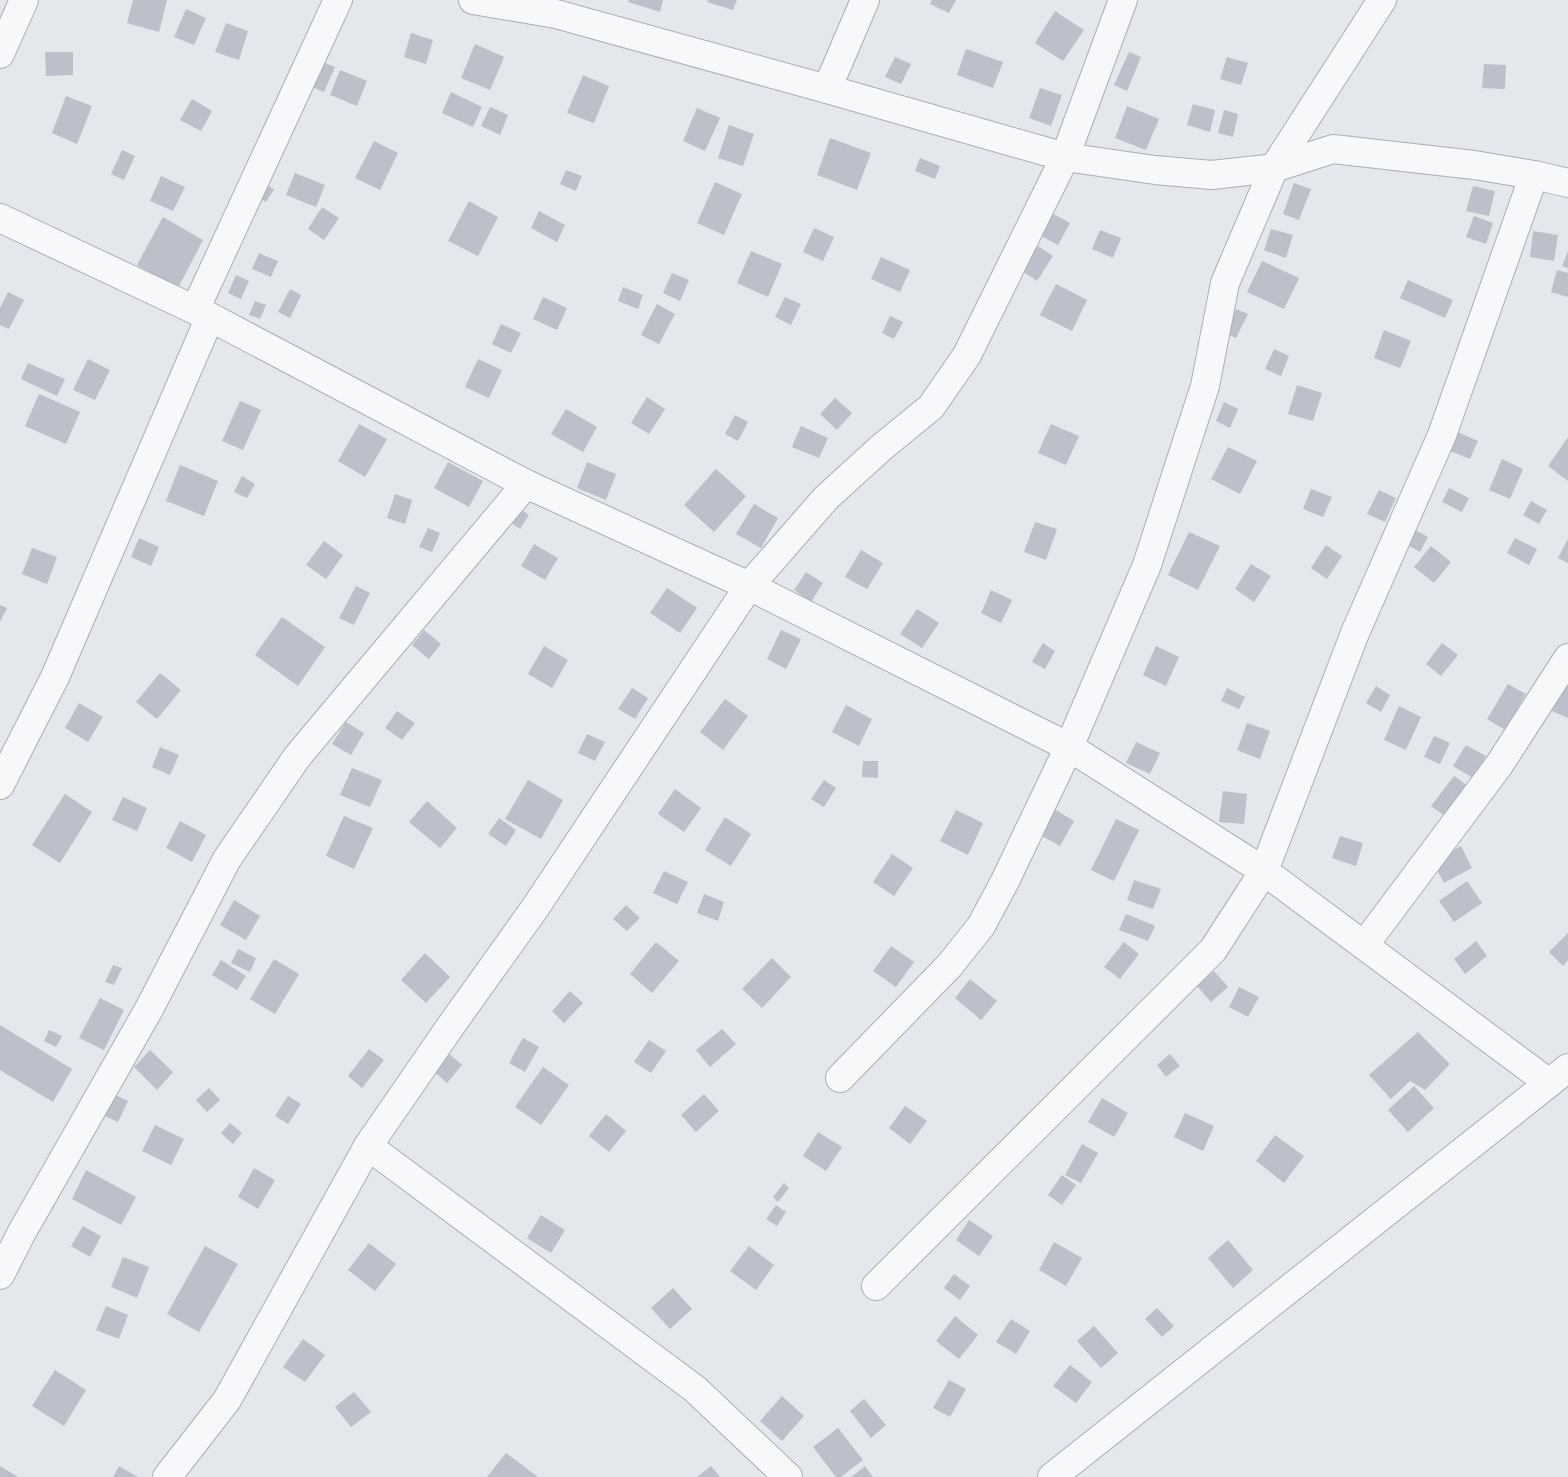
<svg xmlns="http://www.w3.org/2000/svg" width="1568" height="1477" font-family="'DM Sans',sans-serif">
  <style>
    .building { fill: #bbc0ca }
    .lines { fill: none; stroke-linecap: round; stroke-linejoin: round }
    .minor-casing { stroke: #a9aeb7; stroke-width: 30 }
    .minor { stroke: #f7f8fa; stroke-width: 28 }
  </style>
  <rect width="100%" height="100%" fill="#e4e7ec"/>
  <g class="building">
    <path d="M133 0H167L159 32 127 23Z"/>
    <path d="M629 0H663L660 12 628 2Z"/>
    <path d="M708 0H737L733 10 707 2Z"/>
    <path d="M932 0H956L949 13 930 4Z"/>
    <path d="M186 9 206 18 194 45 174 37Z"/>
    <path d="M1055 11 1084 30 1063 61 1035 43Z"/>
    <path d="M226 23 248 31 239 60 215 52Z"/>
    <path d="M411 33 433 40 426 64 404 57Z"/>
    <path d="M475 44 504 57 490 90 461 78Z"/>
    <path d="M966 49 1003 62 993 88 957 75Z"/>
    <path d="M45 52H73V75L46 76Z"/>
    <path d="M1129 52 1141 57 1127 91 1114 85Z"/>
    <path d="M895 57 911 64 901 84 885 77Z"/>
    <path d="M1227 57 1248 63 1241 85 1220 79Z"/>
    <path d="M318 60 335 67 324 92 307 85Z"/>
    <path d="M1484 64 1506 65 1505 89 1482 88Z"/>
    <path d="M340 70 367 81 357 106 330 95Z"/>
    <path d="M583 75 609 86 594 123 567 113Z"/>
    <path d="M1040 88 1062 95 1051 126 1029 118Z"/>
    <path d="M451 92 482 107 473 127 442 113Z"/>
    <path d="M66 96 92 106 77 144 52 133Z"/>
    <path d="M192 99 212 111 201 131 180 120Z"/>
    <path d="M1193 104 1215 110 1210 132 1187 125Z"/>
    <path d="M1127 106 1159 119 1146 150 1115 138Z"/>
    <path d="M490 107 508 115 500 135 481 126Z"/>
    <path d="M697 108 720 118 705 151 683 141Z"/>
    <path d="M1224 110 1238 114 1233 137 1218 133Z"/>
    <path d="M729 125 754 134 743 166 718 158Z"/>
    <path d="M830 138 871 153 857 190 817 175Z"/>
    <path d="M374 141 398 153 380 190 355 178Z"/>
    <path d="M122 150 135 156 124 180 111 174Z"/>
    <path d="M920 158 940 166 935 179 915 171Z"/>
    <path d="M566 170 582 176 576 191 560 184Z"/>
    <path d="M295 173 325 185 316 207 286 195Z"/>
    <path d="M161 176 185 187 173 211 150 201Z"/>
    <path d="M715 182 742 194 724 235 697 223Z"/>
    <path d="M262 183 274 189 266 202 255 196Z"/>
    <path d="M1294 183 1311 189 1299 220 1283 214Z"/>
    <path d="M1473 186 1495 191 1489 216 1466 211Z"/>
    <path d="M469 201 498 217 478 256 448 241Z"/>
    <path d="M322 207 339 218 324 240 308 229Z"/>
    <path d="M1046 210 1070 223 1058 245 1034 232Z"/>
    <path d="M539 211 565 225 557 242 531 228Z"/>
    <path d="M1474 216 1493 223 1486 244 1466 237Z"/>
    <path d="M163 217 203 240 178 288 137 265Z"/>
    <path d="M814 228 834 237 823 261 803 252Z"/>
    <path d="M1271 229 1293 235 1286 258 1264 250Z"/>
    <path d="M1100 230 1121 238 1113 258 1092 249Z"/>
    <path d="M1533 231 1558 235 1554 261 1530 257Z"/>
    <path d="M1038 246 1053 256 1037 281 1022 271Z"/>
    <path d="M751 251 782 264 768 297 737 283Z"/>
    <path d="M1568 251V268L1562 266Z"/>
    <path d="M259 253 278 261 271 277 252 269Z"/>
    <path d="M881 257 910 270 900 292 871 279Z"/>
    <path d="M1262 261 1299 278 1284 309 1247 292Z"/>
    <path d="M1557 270 1568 273V297L1551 292Z"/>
    <path d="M672 273 689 280 680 301 663 293Z"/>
    <path d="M236 275 249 281 241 299 228 293Z"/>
    <path d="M1408 280 1453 300 1445 318 1400 298Z"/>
    <path d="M1056 284 1087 300 1072 331 1040 315Z"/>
    <path d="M623 287 643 295 638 309 618 301Z"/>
    <path d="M290 289 301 295 290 318 278 312Z"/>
    <path d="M8 292 24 300 9 329 0 325V308Z"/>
    <path d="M543 297 567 308 557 330 533 319Z"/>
    <path d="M785 297 801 304 791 325 775 317Z"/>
    <path d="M255 301 266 305 260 319 249 315Z"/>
    <path d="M657 304 675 314 659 344 641 335Z"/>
    <path d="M1236 309 1248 314 1236 338 1225 333Z"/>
    <path d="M890 316 903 322 894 339 882 333Z"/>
    <path d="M501 324 521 333 511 353 492 344Z"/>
    <path d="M1384 330 1411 341 1400 368 1374 358Z"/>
    <path d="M1274 349 1289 356 1281 376 1265 369Z"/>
    <path d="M88 359 110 370 95 400 73 390Z"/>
    <path d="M478 359 502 370 489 398 465 387Z"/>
    <path d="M28 363 65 379 57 396 21 379Z"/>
    <path d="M1297 385 1322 393 1313 421 1288 414Z"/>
    <path d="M39 394 80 412 66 444 25 426Z"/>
    <path d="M647 397 665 409 649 434 631 423Z"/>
    <path d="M835 398 852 413 837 430 820 414Z"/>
    <path d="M240 401 261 410 243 450 222 441Z"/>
    <path d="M1224 402 1238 409 1230 428 1216 421Z"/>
    <path d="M566 409 597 427 583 452 551 434Z"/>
    <path d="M735 415 748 422 738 441 725 434Z"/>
    <path d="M359 424 387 439 365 477 338 461Z"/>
    <path d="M1051 424 1079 436 1066 465 1038 453Z"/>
    <path d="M801 426 828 438 819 458 792 447Z"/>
    <path d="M1453 430 1478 441 1470 459 1445 449Z"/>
    <path d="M1568 437V481L1548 466Z"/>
    <path d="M1228 447 1257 461 1240 494 1211 479Z"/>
    <path d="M1502 459 1523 469 1510 499 1489 490Z"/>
    <path d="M448 462 483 481 469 507 434 488Z"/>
    <path d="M587 462 616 474 606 500 577 488Z"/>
    <path d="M180 465 218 481 204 516 166 501Z"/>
    <path d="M716 469 746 496 714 532 684 505Z"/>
    <path d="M242 476 255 484 247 498 234 492Z"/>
    <path d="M1449 488 1469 498 1462 512 1442 502Z"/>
    <path d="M1311 489 1332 497 1323 517 1303 509Z"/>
    <path d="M1379 490 1396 498 1385 522 1367 514Z"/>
    <path d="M395 494 412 500 405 524 387 518Z"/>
    <path d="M1531 501 1547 510 1539 524 1523 515Z"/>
    <path d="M754 504 778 518 761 548 736 534Z"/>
    <path d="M517 507 529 515 520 529 508 521Z"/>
    <path d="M1035 522 1057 529 1046 560 1024 552Z"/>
    <path d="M1410 527 1428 537 1420 552 1402 542Z"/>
    <path d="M428 528 440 533 432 552 419 547Z"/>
    <path d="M1189 532 1220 546 1198 590 1168 575Z"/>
    <path d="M139 538 159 547 151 566 131 557Z"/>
    <path d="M1515 538 1537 549 1529 565 1507 553Z"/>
    <path d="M1568 539V563L1558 558Z"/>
    <path d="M324 541 343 555 326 579 306 565Z"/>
    <path d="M534 544 558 558 545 580 521 566Z"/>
    <path d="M1326 545 1342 556 1327 579 1311 568Z"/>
    <path d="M1431 546 1451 562 1434 583 1414 567Z"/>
    <path d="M32 548 57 557 47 584 22 574Z"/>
    <path d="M861 550 883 563 867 589 845 577Z"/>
    <path d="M1251 564 1271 576 1254 602 1235 589Z"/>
    <path d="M806 572 823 583 811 602 794 590Z"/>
    <path d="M356 586 370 593 354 625 339 618Z"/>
    <path d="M667 588 697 608 680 633 650 613Z"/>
    <path d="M991 590 1012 600 1001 623 981 613Z"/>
    <path d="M0 605 7 608 0 622Z"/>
    <path d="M917 609 939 623 922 648 900 634Z"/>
    <path d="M282 617 325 647 298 686 255 655Z"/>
    <path d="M424 630 441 644 429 659 412 645Z"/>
    <path d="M781 630 801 639 786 669 767 659Z"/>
    <path d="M1043 643 1055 651 1045 669 1032 662Z"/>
    <path d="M1442 643 1458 655 1441 676 1426 664Z"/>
    <path d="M544 646 568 660 552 688 528 674Z"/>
    <path d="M1156 646 1179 657 1166 686 1143 675Z"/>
    <path d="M160 673 181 690 157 719 136 702Z"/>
    <path d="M1508 684 1526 694 1505 730 1487 719Z"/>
    <path d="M1564 684 1568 686V718L1552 711Z"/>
    <path d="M1376 686 1390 695 1381 712 1366 703Z"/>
    <path d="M632 688 648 698 635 719 618 709Z"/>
    <path d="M1227 688 1245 697 1239 709 1221 701Z"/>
    <path d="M725 699 748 716 723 750 700 732Z"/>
    <path d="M79 703 103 717 88 742 65 728Z"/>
    <path d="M846 705 872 719 859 746 832 732Z"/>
    <path d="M1399 706 1421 717 1406 750 1384 740Z"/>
    <path d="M397 711 415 723 402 740 385 728Z"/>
    <path d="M346 722 364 733 351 755 332 744Z"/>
    <path d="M1247 723 1270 731 1260 759 1237 750Z"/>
    <path d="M587 734 605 742 595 761 578 753Z"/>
    <path d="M1434 736 1450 743 1440 764 1424 757Z"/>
    <path d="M1136 742 1160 753 1150 774 1126 763Z"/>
    <path d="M1466 745 1486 756 1473 778 1453 766Z"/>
    <path d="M160 747 179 755 170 775 152 767Z"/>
    <path d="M863 761H878V778L862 777Z"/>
    <path d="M352 768 382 780 370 807 340 795Z"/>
    <path d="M1454 776 1469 787 1446 817 1431 806Z"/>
    <path d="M528 780 563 800 541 839 505 819Z"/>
    <path d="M824 780 836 788 824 807 811 799Z"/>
    <path d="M675 789 701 808 684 832 658 814Z"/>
    <path d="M1223 791 1247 794 1244 824 1219 822Z"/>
    <path d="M65 794 92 812 60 863 32 845Z"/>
    <path d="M123 797 147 808 137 831 112 820Z"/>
    <path d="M427 801 457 828 440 848 409 822Z"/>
    <path d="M1054 809 1074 821 1060 846 1040 835Z"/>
    <path d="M956 810 983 823 968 855 940 841Z"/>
    <path d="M344 816 373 828 354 869 326 856Z"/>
    <path d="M725 817 751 834 731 866 705 850Z"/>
    <path d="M499 818 516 830 506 846 488 834Z"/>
    <path d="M1116 819 1139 830 1114 881 1091 870Z"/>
    <path d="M180 821 206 835 192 862 166 848Z"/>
    <path d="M1340 836 1363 843 1356 866 1332 858Z"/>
    <path d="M1461 846 1472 868 1444 883 1432 861Z"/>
    <path d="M892 854 913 868 894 896 873 882Z"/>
    <path d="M664 871 688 882 677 904 653 893Z"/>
    <path d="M1134 880 1161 889 1153 909 1127 900Z"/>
    <path d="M1467 881 1482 903 1454 922 1439 901Z"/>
    <path d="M704 894 724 902 718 921 697 913Z"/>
    <path d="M234 900 260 916 246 940 220 925Z"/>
    <path d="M626 905 640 918 627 931 613 919Z"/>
    <path d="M1126 914 1155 926 1148 941 1119 930Z"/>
    <path d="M1568 933V960L1563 966 1549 952Z"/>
    <path d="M1476 941 1487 956 1465 974 1454 959Z"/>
    <path d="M656 942 679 961 652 993 630 974Z"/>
    <path d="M1124 942 1139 954 1120 979 1104 967Z"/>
    <path d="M891 946 914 962 896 987 873 971Z"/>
    <path d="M238 949 256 958 250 972 231 963Z"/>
    <path d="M425 953 450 977 426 1003 401 980Z"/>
    <path d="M772 958 791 977 762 1008 742 989Z"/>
    <path d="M274 959 299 974 275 1014 250 999Z"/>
    <path d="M221 960 246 976 237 990 212 975Z"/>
    <path d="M113 965 122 968 114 985 105 982Z"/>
    <path d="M1214 971 1228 987 1211 1002 1197 986Z"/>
    <path d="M970 979 997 1001 981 1020 955 998Z"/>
    <path d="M1239 987 1259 997 1248 1017 1229 1007Z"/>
    <path d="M570 991 583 1003 564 1023 552 1011Z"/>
    <path d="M100 998 124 1010 104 1050 79 1038Z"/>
    <path d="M0 1025 72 1069 53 1102 0 1070Z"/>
    <path d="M722 1029 736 1044 710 1067 696 1050Z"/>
    <path d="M49 1030 62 1036 56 1047 44 1041Z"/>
    <path d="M1418 1032 1450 1064 1425 1090 1410 1081 1391 1099 1369 1075Z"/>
    <path d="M523 1038 539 1047 525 1072 509 1063Z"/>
    <path d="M649 1040 666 1051 651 1073 634 1062Z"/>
    <path d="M369 1049 384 1060 362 1088 348 1076Z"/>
    <path d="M150 1050 173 1072 157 1090 134 1067Z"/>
    <path d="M446 1051 462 1065 447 1083 431 1069Z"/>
    <path d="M1170 1054 1180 1066 1166 1077 1157 1065Z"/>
    <path d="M543 1067 569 1085 541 1125 515 1107Z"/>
    <path d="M1414 1086 1434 1108 1408 1132 1388 1110Z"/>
    <path d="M209 1088 220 1100 207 1112 196 1100Z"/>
    <path d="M111 1093 128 1101 118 1122 101 1114Z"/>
    <path d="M704 1094 719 1111 696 1132 681 1115Z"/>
    <path d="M288 1096 301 1104 288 1124 275 1116Z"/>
    <path d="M1102 1098 1128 1113 1114 1137 1088 1122Z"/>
    <path d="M905 1106 927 1121 910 1144 889 1128Z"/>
    <path d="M1185 1113 1214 1126 1203 1151 1174 1137Z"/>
    <path d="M606 1114 626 1131 609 1152 589 1136Z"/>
    <path d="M230 1123 242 1133 233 1144 221 1133Z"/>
    <path d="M155 1125 184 1139 171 1165 142 1151Z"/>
    <path d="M818 1132 842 1147 826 1171 803 1156Z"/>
    <path d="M1275 1135 1304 1156 1284 1183 1256 1161Z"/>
    <path d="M1082 1144 1098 1153 1081 1183 1065 1175Z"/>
    <path d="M254 1168 275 1180 258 1209 238 1197Z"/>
    <path d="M86 1170 136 1197 121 1225 72 1199Z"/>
    <path d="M1062 1175 1076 1185 1062 1205 1048 1195Z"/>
    <path d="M784 1183 789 1188 778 1202 773 1197Z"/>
    <path d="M776 1205 786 1212 777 1226 766 1219Z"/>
    <path d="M541 1215 565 1230 551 1253 527 1238Z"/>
    <path d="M969 1220 993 1236 979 1256 956 1240Z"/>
    <path d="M83 1226 101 1236 90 1257 71 1246Z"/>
    <path d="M1228 1240 1253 1270 1233 1288 1208 1258Z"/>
    <path d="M1054 1242 1082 1258 1066 1286 1039 1270Z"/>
    <path d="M369 1243 396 1264 375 1291 348 1270Z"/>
    <path d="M205 1246 238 1264 199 1332 167 1314Z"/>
    <path d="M749 1246 774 1265 756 1290 730 1271Z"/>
    <path d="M123 1257 149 1267 137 1298 111 1287Z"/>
    <path d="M954 1274 970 1286 960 1300 944 1288Z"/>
    <path d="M673 1288 692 1309 670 1329 651 1308Z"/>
    <path d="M106 1306 128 1315 119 1339 96 1330Z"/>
    <path d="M1157 1308 1174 1326 1162 1337 1145 1319Z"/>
    <path d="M955 1316 978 1335 959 1359 936 1341Z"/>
    <path d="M1011 1319 1030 1331 1016 1354 996 1342Z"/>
    <path d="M1094 1326 1118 1353 1101 1368 1077 1341Z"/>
    <path d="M303 1339 325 1355 305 1382 283 1367Z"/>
    <path d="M1070 1365 1092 1382 1076 1403 1053 1386Z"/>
    <path d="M55 1370 86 1390 64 1426 32 1406Z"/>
    <path d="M949 1380 966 1389 950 1417 933 1408Z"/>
    <path d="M354 1392 371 1412 351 1427 335 1407Z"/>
    <path d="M782 1396 804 1416 782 1441 760 1421Z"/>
    <path d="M864 1399 886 1425 871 1438 850 1411Z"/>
    <path d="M838 1428 863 1460 841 1477H836L813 1447Z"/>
    <path d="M506 1453 538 1477H487Z"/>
    <path d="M0 1466 18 1477H0Z"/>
    <path d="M119 1466 138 1477H113Z"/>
    <path d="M711 1466 720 1477H697Z"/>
    <path d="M865 1466 873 1477H851Z"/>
  </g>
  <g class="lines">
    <g class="minor-casing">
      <g id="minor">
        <path d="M473 0 556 14 827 89 1065 157 1155 170 1212 175 1274 168 1333 149 1474 165 1534 175 1568 183"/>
        <path d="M0 54 24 0"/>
        <path d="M827 89 865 0"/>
        <path d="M0 218 210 317 526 484 749 586 1069 747 1264 871 1549 1083"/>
        <path d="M195 310 338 0"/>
        <path d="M0 785 55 677 210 317"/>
        <path d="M1365 944 1499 765 1568 658"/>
        <path d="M840 1078 949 966 981 926 1005 881 1069 747 1147 565 1205 386 1225 283 1274 168 1382 0"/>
        <path d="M368 1146 695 1389 788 1477"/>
        <path d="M0 1275 22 1232 149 1009 227 859 297 757 526 484"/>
        <path d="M876 1286 1213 950 1264 871 1355 633 1442 435 1534 175"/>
        <path d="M167 1477 227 1400 368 1146 450 1027 535 908 749 586 826 498 882 447 931 407 967 355 1065 157 1123 0"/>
        <path d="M1052 1477 1568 1068"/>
      </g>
    </g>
    <use href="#minor" class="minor"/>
  </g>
</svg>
